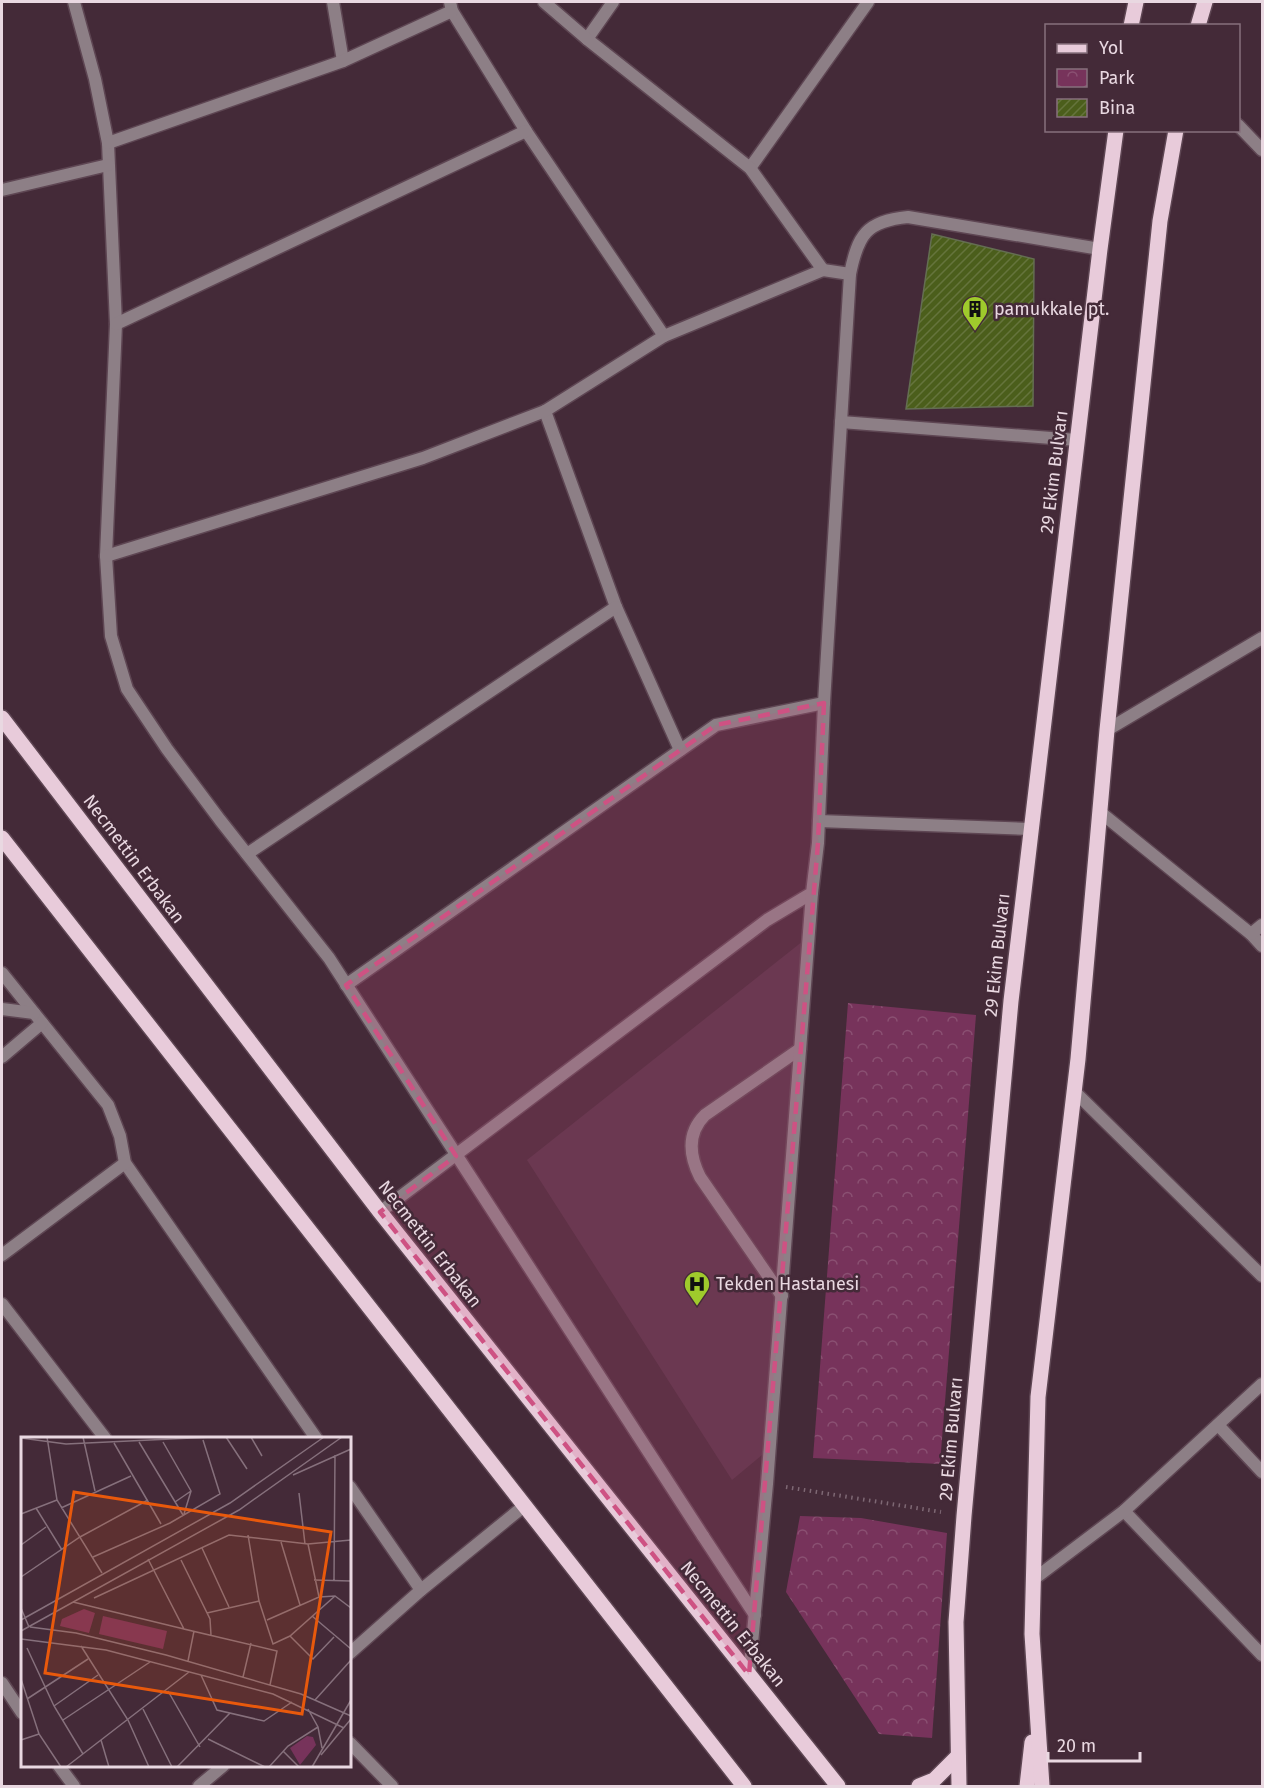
<svg xmlns="http://www.w3.org/2000/svg" width="1264" height="1788" font-family="'Fira Sans',sans-serif">
  <style>
    .built { fill: #533345 }
    .park { fill: url(#park-crowns) }
    .building { fill: url(#building-hatch); stroke: #646e52; stroke-width: 1.5 }
    .lines { fill: none; stroke-linecap: round; stroke-linejoin: round }
    .service-casing { stroke: #5e4653; stroke-width: 15 }
    .pedestrian-casing { stroke: #5e4653; stroke-width: 15 }
    .minor-casing { stroke: #5e4653; stroke-width: 15 }
    .primary-casing { stroke: #5e4653; stroke-width: 18 }
    .path { stroke: #7e6874; stroke-width: 4; stroke-dasharray: 1.5 4.5; stroke-linecap: butt }
    .service { stroke: #8d7f86; stroke-width: 12 }
    .pedestrian { stroke: #8d7f86; stroke-width: 12 }
    .minor { stroke: #8d7f86; stroke-width: 12 }
    .primary { stroke: #e8cbda; stroke-width: 15 }
    .marked { fill: #ce5283; fill-opacity: 0.2; stroke: #ce5283; stroke-width: 4.5; stroke-dasharray: 12 8; stroke-linejoin: round }
    .labels { text-anchor: middle; dominant-baseline: central; stroke-width: 5; stroke-linejoin: round; paint-order: stroke }
    .poi-label { font-size: 18px; fill: #e9d8e1; stroke: #442a38; text-anchor: start }
    .street-label { font-size: 18px; fill: #e9d8e1; stroke: #442a38 }
    .inset-road { fill: none; stroke: #86707c; stroke-width: 1.5 }
    .view { fill: #e8590c; fill-opacity: 0.15; stroke: #e8590c; stroke-width: 3 }
    .inset-edge { fill: none; stroke: #e9d8e1; stroke-width: 3 }
  </style>
  <defs>
    <pattern id="park-crowns" width="20" height="18" patternUnits="userSpaceOnUse" patternTransform="scale(1.5)"><rect width="20" height="18" fill="#77335b"/><path d="M2 6a3 3 0 1 1 6 0M12 15a3 3 0 1 1 6 0" fill="none" stroke="#8a5072"/></pattern>
    <pattern id="building-hatch" width="6" height="6" patternUnits="userSpaceOnUse" patternTransform="scale(1.5)"><rect width="6" height="6" fill="#4b5e1b"/><path d="M-1 1l2-2M0 6l6-6M5 7l2-2" fill="none" stroke="#65743c"/></pattern>
  </defs>
  <rect width="100%" height="100%" fill="#442a38"/>
  <path class="built" d="M803 941 762 1455 732 1480 527 1160Z"/>
  <g class="park">
    <path d="M848 1003 976 1015 940 1464 813 1458Z"/>
    <path d="M800 1516 861 1518 947 1533 932 1738 879 1734 786 1592Z"/>
  </g>
  <path class="building" d="M932 234 1034 259 1033 406 906 409Z"/>
  <g class="lines">
    <g class="service-casing">
      <path id="service" d="M782 1296 700 1177C689 1155 687 1133 705 1115L800 1049"/>
    </g>
    <g class="pedestrian-casing">
      <path id="pedestrian" d="M703 1536 755 1615"/>
    </g>
    <g class="minor-casing">
      <g id="minor">
        <path d="M74 2 95 79 108 143 116 324 106 556 111 636 127 689 167 749 220 820 329 958 703 1536"/>
        <path d="M333 2 343 61"/>
        <path d="M450 2 452 11 526 131 664 336"/>
        <path d="M587 39 613 2"/>
        <path d="M1238 125 1262 150"/>
        <path d="M108 143 343 61 452 11"/>
        <path d="M750 168 868 2"/>
        <path d="M2 190 108 165"/>
        <path d="M823 270 850 274"/>
        <path d="M116 324 526 131"/>
        <path d="M545 411 616 607 680 750"/>
        <path d="M841 422 1077 440"/>
        <path d="M106 556 423 458 545 411 664 336 823 270 750 168 587 39 544 2"/>
        <path d="M1107 730 1262 638"/>
        <path d="M1100 812 1251 934 1262 946"/>
        <path d="M819 821 1031 829"/>
        <path d="M247 854 616 607"/>
        <path d="M1251 934 1262 925"/>
        <path d="M2 973 108 1105 120 1136 125 1163 316 1438"/>
        <path d="M346 985 716 725 824 703"/>
        <path d="M2 1009 34 1013"/>
        <path d="M2 1057 42 1023"/>
        <path d="M1074 1091 1262 1276"/>
        <path d="M380 1212 767 920 812 893 818 843 824 703 850 274C858 235 866 221 908 217L1100 249"/>
        <path d="M2 1255 125 1163"/>
        <path d="M2 1304 105 1438"/>
        <path d="M1218 1425 1262 1472"/>
        <path d="M350 1487 421 1590"/>
        <path d="M1124 1511 1262 1655"/>
        <path d="M1034 1579 1124 1511 1262 1384"/>
        <path d="M350 1653 421 1590 524 1506"/>
        <path d="M749 1675 767 1484 812 893"/>
        <path d="M2 1683 22 1713"/>
        <path d="M350 1743 392 1786"/>
        <path d="M59 1766 74 1786"/>
        <path d="M199 1786 223 1766"/>
      </g>
    </g>
    <g class="primary-casing">
      <g id="primary">
        <path d="M1131 26 1136 2"/>
        <path d="M1198 26 1205 2"/>
        <path d="M2 718 380 1212 838 1786"/>
        <path d="M2 838 744 1786"/>
        <path d="M919 1786 934 1780 958 1756"/>
        <path d="M959 1786 956 1622 964 1516 1011 1001 1100 249 1116 130"/>
        <path d="M1027 1786 1032 1742"/>
        <path d="M1042 1786 1032 1634 1038 1397 1078 1059 1107 730 1160 221 1176 130"/>
      </g>
    </g>
    <path class="path" d="M786 1487 941 1512"/>
    <use href="#service" class="service"/>
    <use href="#pedestrian" class="pedestrian"/>
    <use href="#minor" class="minor"/>
    <use href="#primary" class="primary"/>
  </g>
  <path class="marked" d="M824 703 818 843 749 1675 380 1212 456 1156 346 985 716 725Z"/>
  <defs>
    <g id="building-pin" transform="scale(1.35)"><path d="M0 17L-7.5 6A9.5 9.5 0 1 1 7.5 6Z" fill="#9fca2c" stroke="#442a38"/><path d="M-4-6H4V6H1V3H-1V6H-4ZM-2.5-4.3h1.7v1.8h-1.7ZM.8-4.3h1.7v1.8H.8ZM-2.5-1h1.7V.8h-1.7ZM.8-1h1.7V.8H.8Z" fill="#111"/></g>
    <g id="hospital-pin" transform="scale(1.35)"><path d="M0 17L-7.5 6A9.5 9.5 0 1 1 7.5 6Z" fill="#9fca2c" stroke="#442a38"/><path d="M-5-5h3v3.5h4V-5h3V5h-3V1.5h-4V5h-3Z" fill="#111"/></g>
  </defs>
  <g fill-rule="evenodd">
    <use href="#building-pin" x="975" y="309"/>
    <use href="#hospital-pin" x="697" y="1284"/>
  </g>
  <g class="labels">
    <g class="poi-label">
      <text x="994" y="309">pamukkale pt.</text>
      <text x="716" y="1284">Tekden Hastanesi</text>
    </g>
    <g class="street-label">
      <text transform="translate(1054 472) rotate(-83)">29 Ekim Bulvarı</text>
      <text transform="translate(134 859) rotate(53)">Necmettin Erbakan</text>
      <text transform="translate(997 955) rotate(-84)">29 Ekim Bulvarı</text>
      <text transform="translate(430 1244) rotate(52)">Necmettin Erbakan</text>
      <text transform="translate(951 1439) rotate(-85)">29 Ekim Bulvarı</text>
      <text transform="translate(733 1624) rotate(51)">Necmettin Erbakan</text>
    </g>
  </g>
  <g transform="translate(21 1437)">
    <rect width="330" height="330" fill="#442a38"/>
    <path d="M63 172 74 176 68 196 39 189 41 182ZM82 179 146 194 142 212 78 197ZM286 299 292 300 295 308 279 328 269 311Z" fill="#77335b"/>
    <path class="inset-road" d="M26 0 36 63 81 136M62 0 74 54M205 0 226 32M230 0 241 19M0 1 45 7 192 0M118 5 162 78M142 5 170 54 163 77M93 6 140 87M272 38 330 12M278 56 284 107M154 65 170 54M15 71 41 113M40 71 110 39M0 77 36 63M227 98 238 164 252 207 269 199 314 159M260 105 279 168M287 107 298 160M0 108 25 90M181 111 208 170M72 120 149 86 199 57 182 3M127 122 163 192 256 214 249 248M160 123 189 182 190 198M0 140 59 100 127 63M293 143 330 144M313 143 314 18M73 161 208 98 287 107 330 103M52 165 163 192M0 171 8 190M186 176 238 164M291 179 330 212M0 183 209 66 303 0M246 183 298 160 314 159 330 171M9 190 55 196 145 218 280 257 330 279M0 194 218 73 321 0M269 199 292 222 313 200M0 202 85 213 252 257 323 291M60 209 107 283 128 330M6 211 33 269 62 317M167 224 173 194M180 238 196 273 243 284 271 265M222 240 230 206M0 242 18 297 40 330M147 254 179 310M6 262 67 222M294 263 330 223M33 269 77 238M122 272 151 330M287 272 297 290 301 311M42 283 129 225M187 302 244 330M0 303 18 297M80 303 88 330M262 314 278 330M300 318 330 282M45 330 168 235M156 330 209 276M248 330 267 309 297 290M291 330 330 263"/>
    <path class="view" d="M53 55 310 95 281 277 24 236Z"/>
    <rect width="330" height="330" class="inset-edge"/>
  </g>
  <rect width="1264" height="1788" fill="none" stroke="#e9d8e1" stroke-width="6"/>
  <rect x="1045" y="24" width="195" height="108" fill="#442a38" stroke="#86707c" stroke-width="1.5"/>
  <rect x="1057" y="44" width="30" height="9" fill="#e8cbda" stroke="#86707c" stroke-width="1.5"/>
  <text x="1099" y="54" font-size="18" fill="#e9d8e1">Yol</text>
  <rect x="1057" y="69" width="30" height="18" fill="url(#park-crowns)" stroke="#86707c" stroke-width="1.5"/>
  <text x="1099" y="84" font-size="18" fill="#e9d8e1">Park</text>
  <rect x="1057" y="99" width="30" height="18" fill="url(#building-hatch)" stroke="#86707c" stroke-width="1.5"/>
  <text x="1099" y="114" font-size="18" fill="#e9d8e1">Bina</text>
  <path d="M1048 1752v9h92v-9" fill="none" stroke="#e9d8e1" stroke-width="3"/>
  <text x="1057" y="1752" font-size="18" fill="#e9d8e1" stroke="#442a38" stroke-width="4.5" paint-order="stroke">20 m</text>
</svg>
